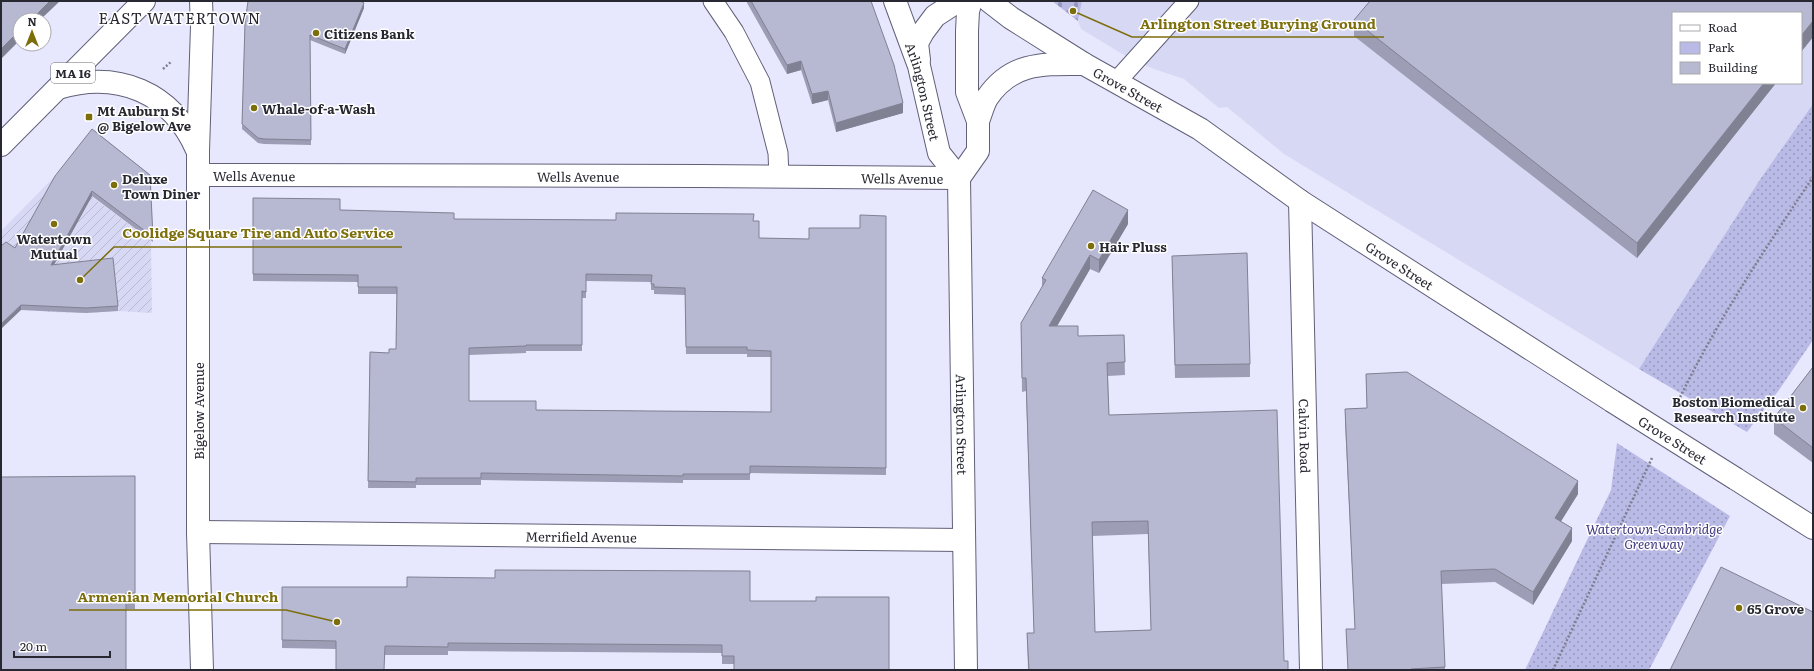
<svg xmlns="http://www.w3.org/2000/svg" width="1814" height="671" font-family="Literata,serif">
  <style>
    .built { fill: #d7d8f3; fill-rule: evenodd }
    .industrial { fill: url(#industrial-furrows) }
    .green { fill: url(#green-dots) }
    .cemetery { fill: url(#cemetery-stones) }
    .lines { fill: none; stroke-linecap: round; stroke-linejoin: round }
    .lane-casing { stroke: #606078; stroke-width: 21 }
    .street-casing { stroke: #606078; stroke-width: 24 }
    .secondary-casing { stroke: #606078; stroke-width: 24 }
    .primary-casing { stroke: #606078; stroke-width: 24 }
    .path { stroke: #7e7e8e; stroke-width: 2.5; stroke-dasharray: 2 2; stroke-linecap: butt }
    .lane { stroke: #fff; stroke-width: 19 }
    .street { stroke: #fff; stroke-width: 22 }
    .secondary { stroke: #fff; stroke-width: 22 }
    .primary { stroke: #fff; stroke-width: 22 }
    .secondary-bridge-casing { stroke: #606078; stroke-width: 24; stroke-linecap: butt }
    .secondary-bridge { stroke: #fff; stroke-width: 22 }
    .wall { fill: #9d9eb5; fill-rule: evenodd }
    .shaded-wall { fill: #808193 }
    .building { fill: #b7b8d2; stroke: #808193; fill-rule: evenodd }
    .poi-dot { fill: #7c6e0a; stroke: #fff; stroke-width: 1.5 }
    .labels { text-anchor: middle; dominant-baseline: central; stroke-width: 3; stroke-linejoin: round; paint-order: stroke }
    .shield { fill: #fff; stroke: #686870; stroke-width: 1 }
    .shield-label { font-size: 12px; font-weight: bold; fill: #282832 }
    .poi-label { font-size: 13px; font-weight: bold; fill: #282832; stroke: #fff; text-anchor: start }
    .street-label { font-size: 13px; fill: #282832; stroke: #fff }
    .park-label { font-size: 13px; font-style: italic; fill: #40397e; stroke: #fff }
    .quarter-label { font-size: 15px; letter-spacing: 1px; fill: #282832; stroke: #fff }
    .leader { fill: none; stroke: #7c6e0a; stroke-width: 1.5 }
    .callout-dot { fill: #7c6e0a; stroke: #fff; stroke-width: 1.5 }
    .callout-label { font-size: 14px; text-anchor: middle; font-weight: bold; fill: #7c6e0a; stroke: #fff; stroke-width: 3; stroke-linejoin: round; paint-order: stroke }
  </style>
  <defs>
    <pattern id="industrial-furrows" width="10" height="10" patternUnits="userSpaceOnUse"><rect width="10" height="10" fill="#d7d8f3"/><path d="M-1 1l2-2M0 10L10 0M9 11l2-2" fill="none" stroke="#b9b9d1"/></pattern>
    <pattern id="green-dots" width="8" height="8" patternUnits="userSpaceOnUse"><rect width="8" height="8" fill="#babae7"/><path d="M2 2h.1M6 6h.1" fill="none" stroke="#9797bc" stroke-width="1.8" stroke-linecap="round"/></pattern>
    <pattern id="cemetery-stones" width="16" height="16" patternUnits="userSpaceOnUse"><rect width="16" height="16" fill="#babae7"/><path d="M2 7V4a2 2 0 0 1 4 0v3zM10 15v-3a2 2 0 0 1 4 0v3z" fill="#9797bc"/></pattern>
  </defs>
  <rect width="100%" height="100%" fill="#e7e7fe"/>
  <path class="built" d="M1082 1H1813V104L1759 181 1639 369 1284 154 1227 107 1219 108 1184 79 1154 69 1129 58 1081 29 1078 21ZM1673 13H1801V83H1673Z"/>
  <path class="industrial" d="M59 172 151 241 152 313 118 311 86 313 49 312 8 308 1 286V231Z"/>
  <g class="green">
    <path d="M1813 104V340L1779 390 1747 432 1639 369 1759 181Z"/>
    <path d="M1617 443 1730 516 1649 670H1525L1611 490Z"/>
  </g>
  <path class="cemetery" d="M1052 1H1082L1078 21Z"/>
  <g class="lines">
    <g class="lane-casing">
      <g id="lane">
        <path d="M713 1 734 32 760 82 778 153 779 177"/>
        <path d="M1116 82 1189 1"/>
      </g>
    </g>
    <g class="street-casing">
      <g id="street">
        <path d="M201 1 202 26 198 151V532L202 670"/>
        <path d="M58 88C118 70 172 92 197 150"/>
        <path id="s1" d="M198 175 700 176 959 178"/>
        <path id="s2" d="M1300 201 1311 670"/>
        <path id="s3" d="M198 532 963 540"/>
      </g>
    </g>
    <g class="secondary-casing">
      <g id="secondary">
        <path id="s4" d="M895 1 919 66 939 153 959 178 966 670"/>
        <path id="s5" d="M989 1 1011 18 1084 64 1200 129 1300 201 1612 401"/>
        <path d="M919 60 917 43 923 32 935 16 958 1"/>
        <path d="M978 121C981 114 983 105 987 98 1012 61 1045 64 1084 64"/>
        <path d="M959 178 978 151V121L967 92V31L968 11 971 1"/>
        <path d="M1736 479 1813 528"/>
      </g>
    </g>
    <g class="primary-casing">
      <path id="primary" d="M1 145 144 1"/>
    </g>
    <g class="path">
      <path d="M163 69 172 61"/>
      <path d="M1675 408C1713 327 1763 252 1813 177"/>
      <path d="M1553 670 1652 458"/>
    </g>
    <use href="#lane" class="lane"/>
    <use href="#street" class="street"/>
    <use href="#secondary" class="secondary"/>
    <use href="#primary" class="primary"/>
    <g class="secondary-bridge-casing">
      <g id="secondary-bridge">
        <path id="s6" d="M1612 401 1736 479"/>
      </g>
    </g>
    <use href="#secondary-bridge" class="secondary-bridge"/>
  </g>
  <g class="wall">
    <path d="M746 1H871L903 113 836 132 828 100 812 104 801 70 787 74Z"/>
    <path d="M1370 1H1813V37L1801 52V13H1673V83H1776L1637 258 1354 36V20Z"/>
    <path d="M364 8 345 54 310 40 311 145 264 144 258 143 242 129 245 23Z"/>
    <path d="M92 129 150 175 153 242 92 196 54 265 118 306V311L86 313 21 310 15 248Z"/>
    <path d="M253 198 340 210 454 219 754 221 759 238 809 239 860 228 886 216V475L750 473V480H683V483L481 480V485H416V488H368L370 352 389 353 396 349 397 294H358V282L253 281ZM586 281 651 282V290H654V294L685 295 686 354H747V357H771V412L536 410 469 401V355L526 353V351H582V298H586Z"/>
    <path d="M1128 224 1099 273 1090 269 1057 326 1078 336 1124 335 1125 375 1108 376 1109 415 1284 661 1288 670H1028L1027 633H1034L1026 391 1022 392 1021 323 1042 287V278ZM1148 534 1151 630 1095 632 1092 536Z"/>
    <path d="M1172 256 1250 364V377L1175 378Z"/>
    <path d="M1813 367V463L1774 434V418Z"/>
    <path d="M1366 374 1578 494 1561 521 1572 541 1533 605 1495 582 1441 584 1445 670H1348L1346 629H1355L1345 422V409L1367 408Z"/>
    <path d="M135 476V609H126L1 670Z"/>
    <path d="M282 587 750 601 734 664H722V653L448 651V655H385L336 649 282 648Z"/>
  </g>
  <g class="shaded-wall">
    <path d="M50 1H60L40 20H31Z"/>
    <path d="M364 3V8L345 54V49Z"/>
    <path d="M1813 21V37L1801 52V36Z"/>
    <path d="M20 30V40L1 59V49Z"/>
    <path d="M801 61V70L787 74V65Z"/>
    <path d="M1764 83H1776L1637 258V243Z"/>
    <path d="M828 91V100L812 104V94Z"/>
    <path d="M903 103V113L836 132V123Z"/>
    <path d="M92 191V196L51 270V265Z"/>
    <path d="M1128 210V224L1099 273V260Z"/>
    <path d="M1090 255V269L1049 340V326Z"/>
    <path d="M21 305V310L1 329V324Z"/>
    <path d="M1578 481V494L1555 531V518Z"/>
    <path d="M1572 528V541L1533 605V592Z"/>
  </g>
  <g class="building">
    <path d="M1 1H50L31 20H20V30L1 49Z"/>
    <path d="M248 1H360L364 3 345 49 310 35 311 140 264 139 258 138 242 124 245 23Z"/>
    <path d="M751 1H871L894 65 903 103 836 123 828 91 812 94 801 61 787 65Z"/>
    <path d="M1370 1H1813V21L1801 36V13H1673V83H1764L1637 243 1354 20Z"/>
    <path d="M92 129 150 175 153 237 92 191 51 265 113 258 118 306 86 308 21 305 1 324V246L6 242 15 248 55 176Z"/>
    <path d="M1093 190 1128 210 1099 260 1090 255 1049 326H1078V336L1124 335 1125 362 1107 363 1109 415 1277 410 1284 661H1288V670H1029L1027 633H1034L1026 378H1022L1021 323 1046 280 1042 278ZM1148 521 1151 630 1095 632 1092 522Z"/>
    <path d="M253 198 340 199V210L454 213V219L616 220V213L754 214 753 221H759V238L809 239V228H860V215L886 216V468L750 466V474H683V476L481 473V478H416V482L368 481 370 352 389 353V349H396L397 287H358V275L253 274ZM586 274 652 275 651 284H654V287L685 288 686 347H747V350L771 351V412L536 410V401H469V348L526 346V345H582V291L586 292Z"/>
    <path d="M1247 253 1250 364 1175 365 1172 256Z"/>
    <path d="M1813 367V448L1774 418Z"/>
    <path d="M1407 372 1578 481 1555 518 1572 528 1533 592 1495 569 1441 571 1445 667 1411 669V670H1348L1346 629H1355L1345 409 1367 408 1366 374Z"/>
    <path d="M135 476V593H126V670H1V477Z"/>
    <path d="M1721 567 1813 612V670H1670Z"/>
    <path d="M495 570 750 571V601H816V597H889V670H734V656H722V645L448 643V647L385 646 384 670H336V641L282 640V587H407V577L495 578Z"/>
  </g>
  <g class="poi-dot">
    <circle cx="316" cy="33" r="4"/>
    <circle cx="254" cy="108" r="4"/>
    <rect x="85" y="113" width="8" height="8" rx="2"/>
    <circle cx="114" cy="185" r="4"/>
    <circle cx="54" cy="224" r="4"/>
    <circle cx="1091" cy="246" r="4"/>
    <circle cx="1803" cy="408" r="4"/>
    <circle cx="1739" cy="608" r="4"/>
  </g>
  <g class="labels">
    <rect class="shield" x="51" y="63" width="44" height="20" rx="3"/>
    <g class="shield-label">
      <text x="73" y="73">MA 16</text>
    </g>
    <g class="poi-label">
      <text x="324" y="33">Citizens Bank</text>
      <text x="262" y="108">Whale-of-a-Wash</text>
      <text x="97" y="110">Mt Auburn St<tspan x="97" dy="15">@ Bigelow Ave</tspan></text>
      <text x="122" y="178">Deluxe<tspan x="122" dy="15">Town Diner</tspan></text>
      <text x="54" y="238" text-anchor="middle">Watertown<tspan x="54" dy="15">Mutual</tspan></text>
      <text x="1099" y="246">Hair Pluss</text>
      <text x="1795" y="401" text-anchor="end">Boston Biomedical<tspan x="1795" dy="15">Research Institute</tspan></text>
      <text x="1747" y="608">65 Grove</text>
    </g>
    <g class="street-label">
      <text stroke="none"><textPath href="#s5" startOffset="165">Grove Street</textPath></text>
      <text stroke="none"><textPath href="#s4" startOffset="95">Arlington Street</textPath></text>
      <text stroke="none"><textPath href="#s1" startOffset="56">Wells Avenue</textPath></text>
      <text stroke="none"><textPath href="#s1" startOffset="380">Wells Avenue</textPath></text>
      <text stroke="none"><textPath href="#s1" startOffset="704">Wells Avenue</textPath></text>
      <text stroke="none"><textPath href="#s5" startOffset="489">Grove Street</textPath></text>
      <text transform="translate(198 411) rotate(-90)">Bigelow Avenue</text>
      <text stroke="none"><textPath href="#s4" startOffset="437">Arlington Street</textPath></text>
      <text stroke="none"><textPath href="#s2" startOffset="235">Calvin Road</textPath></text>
      <text stroke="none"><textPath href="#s6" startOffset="72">Grove Street</textPath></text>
      <text stroke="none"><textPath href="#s3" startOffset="383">Merrifield Avenue</textPath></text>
    </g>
    <g class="park-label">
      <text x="1654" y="528">Watertown-Cambridge<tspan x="1654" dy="15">Greenway</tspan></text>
    </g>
    <g class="quarter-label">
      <text x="180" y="17">EAST WATERTOWN</text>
    </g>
  </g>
  <path class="leader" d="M1073 11L1132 37H1384M80 280L114 247H402M337 622L286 610H69"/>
  <g class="callout-dot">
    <circle cx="1073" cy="11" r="4"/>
    <circle cx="80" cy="280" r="4"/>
    <circle cx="337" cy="622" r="4"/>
  </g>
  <g class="callout-label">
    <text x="1258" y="29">Arlington Street Burying Ground</text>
    <text x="258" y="238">Coolidge Square Tire and Auto Service</text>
    <text x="178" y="602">Armenian Memorial Church</text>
  </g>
  <rect width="1814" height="671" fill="none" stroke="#282832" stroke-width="4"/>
  <rect x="1672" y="12" width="130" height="72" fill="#ffffff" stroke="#a9a9ad"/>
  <rect x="1680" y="25" width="20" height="6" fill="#ffffff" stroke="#a9a9ad"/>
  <text x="1708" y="32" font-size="12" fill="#282832">Road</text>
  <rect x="1680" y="42" width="20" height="12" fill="#babae7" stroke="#a9a9ad"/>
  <text x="1708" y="52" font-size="12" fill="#282832">Park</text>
  <rect x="1680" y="62" width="20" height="12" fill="#b7b8d2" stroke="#a9a9ad"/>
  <text x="1708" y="72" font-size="12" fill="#282832">Building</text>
  <g transform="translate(32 32)"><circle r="19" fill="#ffffff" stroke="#a9a9ad"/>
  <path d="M0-3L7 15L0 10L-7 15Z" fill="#7c6e0a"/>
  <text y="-6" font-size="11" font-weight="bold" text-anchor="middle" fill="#282832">N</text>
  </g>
  <path d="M14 651v6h96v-6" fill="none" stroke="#282832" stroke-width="2"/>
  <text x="20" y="651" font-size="12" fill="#282832" stroke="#ffffff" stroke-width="3" paint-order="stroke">20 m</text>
</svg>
